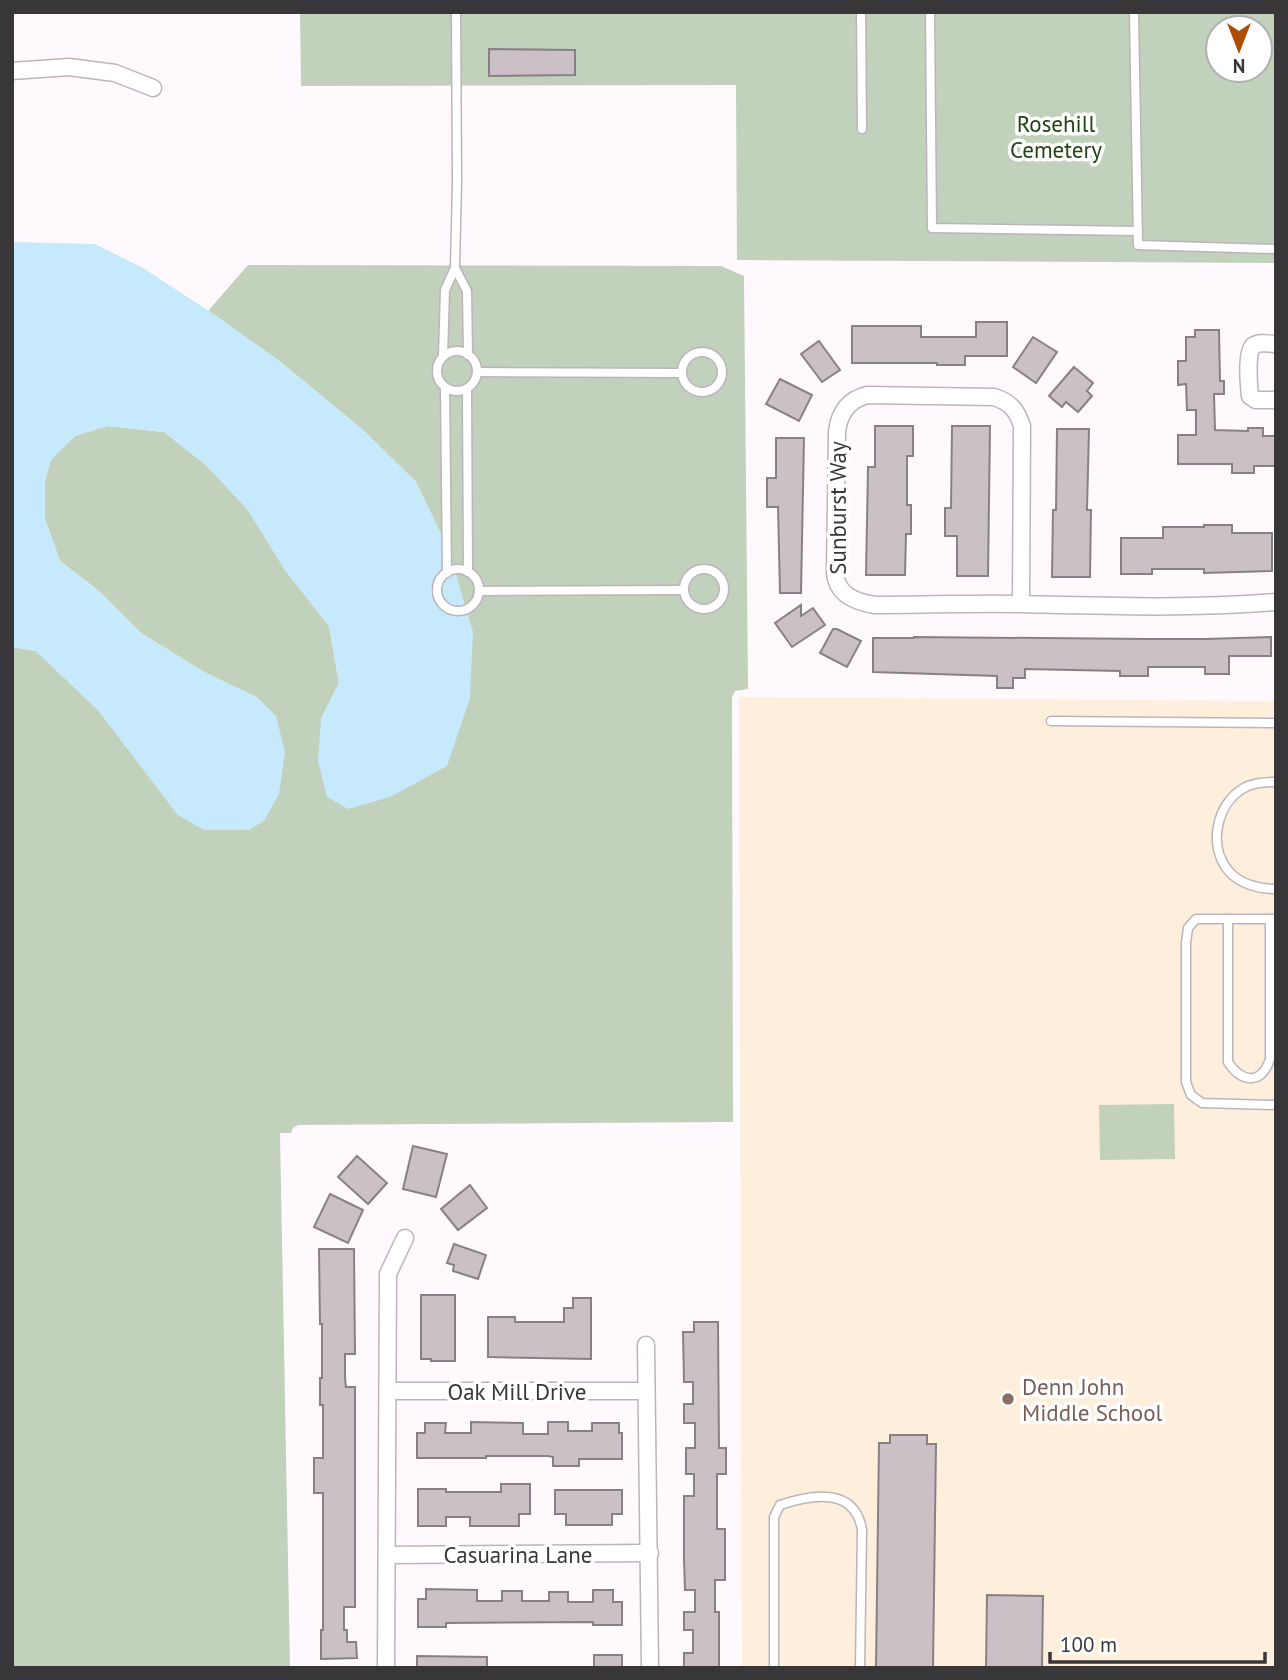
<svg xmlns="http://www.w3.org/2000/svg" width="1288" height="1680" font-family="'PT Sans',sans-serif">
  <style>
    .education { fill: #fdefdc }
    .green { fill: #c1d1bb; fill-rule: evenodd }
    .water { fill: #c6e9fc }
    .building { fill: #cac0c6; stroke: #898085; stroke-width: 2 }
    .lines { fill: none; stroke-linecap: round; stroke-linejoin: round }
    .lane-casing { stroke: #bcb4bc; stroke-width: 11 }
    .street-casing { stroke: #bcb4bc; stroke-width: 19 }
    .lane { stroke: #fff; stroke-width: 8 }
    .street { stroke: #fff; stroke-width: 16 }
    .education-dot { fill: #8d6e63; stroke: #fff; stroke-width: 2.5 }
    .labels { text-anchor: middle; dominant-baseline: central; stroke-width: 7; stroke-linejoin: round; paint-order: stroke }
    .park-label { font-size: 23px; fill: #214413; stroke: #fff }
    .street-label { font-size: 23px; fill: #393639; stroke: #fff }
    .education-label { font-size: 23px; fill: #785e54; stroke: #fff; text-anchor: start }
  </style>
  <rect width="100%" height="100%" fill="#fff9fe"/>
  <path class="education" d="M739 697 1276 701V1668H742Z"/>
  <g class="green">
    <path d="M300 12H1276V263L737 260 736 85 301 86ZM1218 28H1260V70H1218Z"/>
    <path d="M248 265 721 266 744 276 748 689 735 691 732 697 733 1122 298 1125 293 1128 291 1133H280L290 1668H12V647L36 651 99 711 178 815 258 698 204 672 141 633 99 591 60 561 45 519V481L51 459 75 436 107 426 164 432 206 465 248 510 285 570 329 626 339 683 321 719 449 551 416 482 362 429 278 360 208 311Z"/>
    <path d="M1174 1104 1175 1159 1100 1160 1099 1105Z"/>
  </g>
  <path class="water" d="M12 242 95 244 143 268 215 315 278 360 362 429 416 482 449 551 473 632 470 698 447 766 390 797 348 809 327 797 318 761 321 719 339 683 329 626 285 570 248 510 206 465 164 432 107 426 75 436 51 460 45 481V519L60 561 99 591 141 633 204 672 258 698 276 716 285 752 279 794 264 821 249 830H204L178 815 99 711 36 651 12 647Z"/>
  <g class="building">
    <path d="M489 49 575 50V75L489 76Z"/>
    <path d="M976 322H1007V356H965V365H937V363H852V326H921V337H976Z"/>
    <path d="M1195 330H1219L1220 381H1224V394H1214L1215 430 1248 431V428H1263V436H1276V466H1254V473H1232V464H1178V435H1196V410H1187L1186 384 1178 385V361H1186V337H1195Z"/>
    <path d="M1033 337 1057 352 1036 383 1013 367Z"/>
    <path d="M819 341 840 370 822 382 801 354Z"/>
    <path d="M1074 367 1093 383 1087 391 1092 396 1078 412 1066 402 1062 407 1049 396Z"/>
    <path d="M780 379 812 395 799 421 766 404Z"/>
    <path d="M875 426H913V456H907V505H911V534H906L905 575H866L868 467H875Z"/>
    <path d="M952 426H990L988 576H957V536H945V508H951Z"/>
    <path d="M1057 429H1089L1087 510H1091L1090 577H1052L1053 510H1056Z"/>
    <path d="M776 438H804L801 593H780L778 507H767V478H776Z"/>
    <path d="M1204 525H1232V533H1272V571L1204 573V569H1152V574H1121V538H1163V527H1204Z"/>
    <path d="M801 605V616L813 608 825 625 792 647 775 623Z"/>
    <path d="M833 629H837L861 641 847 667 820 653Z"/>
    <path d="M914 637 1148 639H1205L1271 637V656H1229V674H1205V667H1148V676H1120V671L1025 669V678H1013V688H997V676L873 672V638H914Z"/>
    <path d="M413 1146 447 1154 436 1197 403 1189Z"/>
    <path d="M357 1156 387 1183 368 1204 338 1177Z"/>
    <path d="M470 1185 487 1208 458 1230 441 1209Z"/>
    <path d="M330 1194 363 1210 348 1243 314 1227Z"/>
    <path d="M454 1244 486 1255 478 1279 453 1271 454 1265 447 1263Z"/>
    <path d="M319 1249H354L355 1354H345V1378L346 1387H355V1607H344V1630H347V1642H356L357 1658 321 1659V1630H323V1493H314V1458H323V1405H320V1378H322V1324H320Z"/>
    <path d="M421 1295H455V1361H431V1359H421Z"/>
    <path d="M573 1298H591V1359L488 1357V1317H515V1322H564V1308H573Z"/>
    <path d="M694 1322H718L719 1448H726V1474H717V1529H725V1580H715V1612H719V1668H684V1653H693V1630H684V1612H695V1590H685L684 1559V1496H694V1474H686V1448H695V1423H684V1404H693V1382H684L683 1332H694Z"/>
    <path d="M471 1422 523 1423V1434H548V1422H568V1431H592V1423H619V1433H622V1459H579V1466H553V1457L548 1456H486V1458H417V1433H425V1423H446L445 1433H471Z"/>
    <path d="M890 1435H927V1444H936L933 1668H876L879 1443H890Z"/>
    <path d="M501 1484H530V1514H519V1526H470V1517H446V1526H418V1489H446V1492H501Z"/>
    <path d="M555 1490H622V1514H612V1525H566V1514H555Z"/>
    <path d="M426 1589 477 1590V1601H502V1591H522V1601H549V1592H568V1602H593V1590H613V1602H622V1625H593V1622L446 1623V1627H418V1599H426Z"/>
    <path d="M987 1595 1043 1596 1042 1668H986Z"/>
    <rect x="594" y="1655" width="28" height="13"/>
    <path d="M417 1656 487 1657V1668H417Z"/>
  </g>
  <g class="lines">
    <g class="lane-casing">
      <g id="lane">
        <path d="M861 12 862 129"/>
        <path d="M930 12 932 228 1138 231"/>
        <path d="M1134 12 1138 245 1276 249"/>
        <path d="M455 268 467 291 468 355"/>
        <circle cx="457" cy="371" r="20"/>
        <circle cx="702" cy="372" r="20"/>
        <path d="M443 356 445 290 455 268 457 182 456 12"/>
        <path d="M477 372 682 373"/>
        <path d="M445 388 447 573"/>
        <path d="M467 389 468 572"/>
        <circle cx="704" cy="589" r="20"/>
        <circle cx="458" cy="590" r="21"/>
        <path d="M479 591 684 590"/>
        <path d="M1051 721 1276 723"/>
        <path d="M1276 782C1267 782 1252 783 1244 788 1217 803 1208 844 1227 869 1238 884 1259 889 1276 889"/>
        <path d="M1228 919V1062C1241 1082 1261 1086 1270 1059V919"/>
        <path d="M1276 919H1196L1188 928 1186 943V1082L1191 1095 1202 1103 1276 1105"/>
        <path d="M774 1668V1517L780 1505C812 1494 855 1487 862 1530L860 1668"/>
      </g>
    </g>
    <g class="street-casing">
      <g id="street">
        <path d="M12 71 69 67 115 73 153 88"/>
        <path d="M1276 344C1269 344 1259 341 1253 346 1246 352 1249 387 1250 396L1256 400H1276"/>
        <path d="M1021 604 1022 426C1017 410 1010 402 994 397L867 395C848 400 839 413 837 432L835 573C837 595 855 602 875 605 923 605 971 603 1019 604 1105 606 1190 609 1276 602"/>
        <path d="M646 1345 650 1668"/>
        <path d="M388 1391H646"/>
        <path d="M387 1555 650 1553"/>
        <path d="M386 1668 388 1274 405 1238"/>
      </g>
    </g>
    <use href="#lane" class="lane"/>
    <use href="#street" class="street"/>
  </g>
  <circle class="education-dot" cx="1008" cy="1399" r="7"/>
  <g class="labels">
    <g class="park-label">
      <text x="1056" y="123">Rosehill<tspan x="1056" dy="26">Cemetery</tspan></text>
    </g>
    <g class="street-label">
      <text transform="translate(837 508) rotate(-90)">Sunburst Way</text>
      <text x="517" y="1391">Oak Mill Drive</text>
      <text x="518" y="1554">Casuarina Lane</text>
    </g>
    <g class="education-label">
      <text x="1022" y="1386">Denn John<tspan x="1022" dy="26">Middle School</tspan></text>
    </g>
  </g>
  <rect width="1288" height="1680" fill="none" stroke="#393639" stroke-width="28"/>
  <g transform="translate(1239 49) rotate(180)"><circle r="33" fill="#ffffff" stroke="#b0afb0" stroke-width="2"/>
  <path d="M0-5L12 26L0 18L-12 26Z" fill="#ad4d04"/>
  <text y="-10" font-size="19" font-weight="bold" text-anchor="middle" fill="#393639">N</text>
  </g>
  <path d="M1050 1652v10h215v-10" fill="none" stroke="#393639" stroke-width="3.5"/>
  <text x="1060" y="1652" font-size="21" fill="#393639" stroke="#ffffff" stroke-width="5" paint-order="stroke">100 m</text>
</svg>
